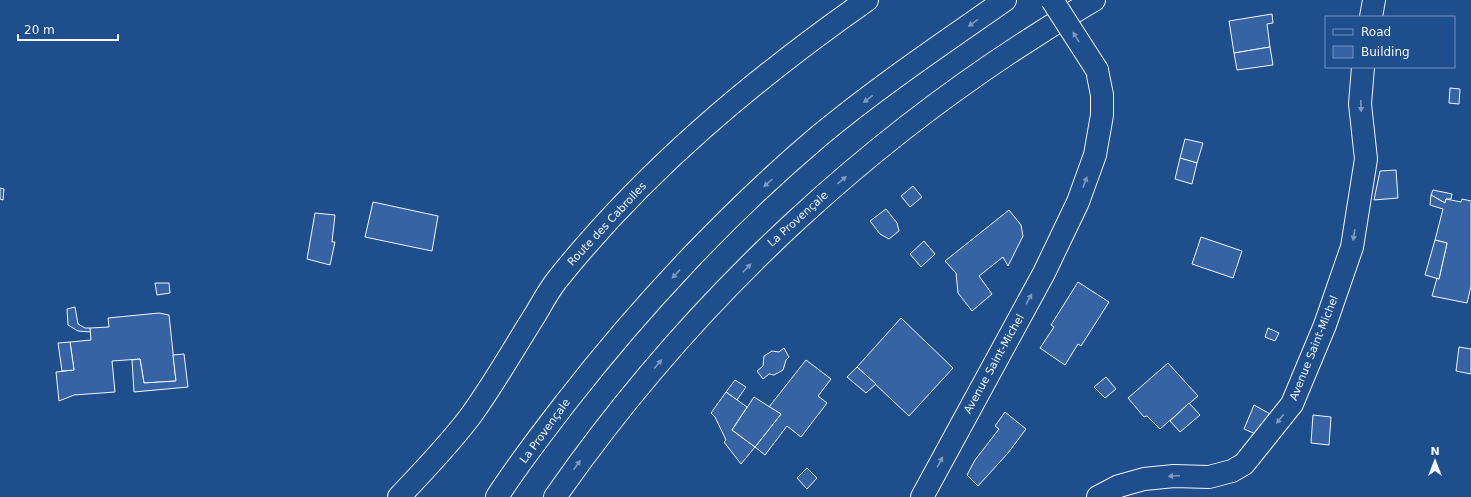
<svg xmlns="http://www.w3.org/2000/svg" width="1471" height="497" font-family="'DejaVu Sans',sans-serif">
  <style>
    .building { fill: #3563a3; stroke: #f2f6ff }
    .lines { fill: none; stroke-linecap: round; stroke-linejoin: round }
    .street-casing { stroke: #f2f6ff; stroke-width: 24 }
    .secondary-casing { stroke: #f2f6ff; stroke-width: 24 }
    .highway-casing { stroke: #f2f6ff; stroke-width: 24 }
    .street { stroke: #1f4e8c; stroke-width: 22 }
    .secondary { stroke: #1f4e8c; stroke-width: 22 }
    .highway { stroke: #1f4e8c; stroke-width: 22 }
    .street-bridge-casing { stroke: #f2f6ff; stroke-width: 24; stroke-linecap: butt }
    .street-bridge { stroke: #1f4e8c; stroke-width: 22 }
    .oneway { fill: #7e9ac0 }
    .labels { text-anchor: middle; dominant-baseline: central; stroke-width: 3; stroke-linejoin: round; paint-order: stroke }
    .street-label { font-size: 11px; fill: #f2f6ff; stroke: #1f4e8c }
  </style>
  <rect width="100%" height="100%" fill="#1f4e8c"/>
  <g class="building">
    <path d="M1272 14 1273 23 1267 24 1270 47 1234 53 1229 21Z"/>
    <path d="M1270 47 1273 65 1237 70 1234 53Z"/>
    <path d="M1450 88 1460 89 1459 104 1449 103Z"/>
    <path d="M1185 139 1203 143 1197 163 1180 158Z"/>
    <path d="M1180 158 1197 163 1192 184 1175 179Z"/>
    <path d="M1396 170 1398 198 1374 200 1380 171Z"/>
    <path d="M913 186 922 197 910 207 901 196Z"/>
    <path d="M0 188 4 189 3 200 0 199Z"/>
    <path d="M1433 190 1452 194 1451 199H1446L1445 203 1431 195Z"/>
    <path d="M1431 195 1445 203 1446 199 1461 202 1462 199 1471 201V286L1467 303 1432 296 1437 278 1439 279 1447 243 1435 240 1443 209 1430 205Z"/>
    <path d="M373 202 438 216 432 251 365 237Z"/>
    <path d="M886 209 897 223 899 231 889 239 880 234 870 221Z"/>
    <path d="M1009 210 1021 225 1023 236 1008 266 1003 257 979 276 992 294 972 311 958 293 956 273 945 261Z"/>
    <path d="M315 213 335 215 332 242H335L330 265 307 259Z"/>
    <path d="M1201 237 1242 251 1233 278 1192 264Z"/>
    <path d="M1435 240 1447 243 1439 279 1425 275Z"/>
    <path d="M924 241 935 254 921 267 910 254Z"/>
    <path d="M1078 282 1109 302 1081 346 1078 344 1065 365 1040 348 1054 327 1051 325Z"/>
    <path d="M155 283H169L170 293 157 295Z"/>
    <path d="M75 307 78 324 85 328H90L91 332 78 331 68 325 67 309Z"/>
    <path d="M159 313 169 315 176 381 144 383 140 359 112 361 115 392 74 395 59 401 56 372 74 370 70 342 91 340 90 328 109 327 108 318Z"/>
    <path d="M901 318 953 368 909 416 857 367Z"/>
    <path d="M1268 328 1279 333 1275 341 1265 337Z"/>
    <path d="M70 342 74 370 62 371 58 343Z"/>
    <path d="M1459 347 1471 349V374L1456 371Z"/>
    <path d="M784 348 789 357 786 360 783 370 774 375 769 374 763 379 757 371 763 366 764 356 772 351 779 352Z"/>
    <path d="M184 354 188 387 134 392 132 360 140 359 144 383 176 381 173 355Z"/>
    <path d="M806 360 831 379 818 396 827 403 801 437 787 426 765 455 755 447 781 414 769 407Z"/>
    <path d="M1168 363 1198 396 1160 429 1147 416 1144 417 1128 398Z"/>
    <path d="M857 367 876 384 866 393 847 377Z"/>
    <path d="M1106 377 1116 389 1105 398 1094 387Z"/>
    <path d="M735 380 746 387 737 400 726 392Z"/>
    <path d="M726 392 747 407 732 430 755 447 741 464 724 442 726 440 715 417 711 413Z"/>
    <path d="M754 397 781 414 755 447 732 430Z"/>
    <path d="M1189 403 1200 415 1180 432 1170 421Z"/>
    <path d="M1254 405 1272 415 1258 435 1244 429Z"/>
    <path d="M1005 412 1026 429 1008 453 978 486 967 475 975 460 999 429 995 426Z"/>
    <path d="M1313 415 1331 417 1329 445 1311 443Z"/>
    <path d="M807 468 817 478 807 489 797 478Z"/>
  </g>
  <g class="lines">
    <g class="street-casing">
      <g id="street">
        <path d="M1371 17 1374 0"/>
        <path d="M922 497 1044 273 1078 202 1095 155 1102 115V95L1097 70"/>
        <path d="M1098 497 1119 486 1144 479 1174 476 1209 477 1232 471 1244 464 1292 404 1325 325 1352 247 1366 159 1360 104 1363 67"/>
      </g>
    </g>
    <g class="secondary-casing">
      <path id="secondary" d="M399 497C424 470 450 444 472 414 495 382 514 348 535 315 542 303 549 290 557 280 645 170 753 80 867 0"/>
    </g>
    <g class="highway-casing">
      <g id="highway">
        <path d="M497 497C518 464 543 432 567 401 640 307 728 213 819 136 878 87 942 44 1005 0"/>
        <path d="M555 497C696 295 881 124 1094 0"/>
      </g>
    </g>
    <use href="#street" class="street"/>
    <use href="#secondary" class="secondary"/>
    <use href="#highway" class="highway"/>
    <g class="street-bridge-casing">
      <path id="street-bridge" d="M1052 0 1097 70"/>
    </g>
    <use href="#street-bridge" class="street-bridge"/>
  </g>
  <defs><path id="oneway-solid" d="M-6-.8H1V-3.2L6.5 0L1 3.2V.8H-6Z"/></defs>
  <g class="oneway">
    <use href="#oneway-solid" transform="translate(973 23) rotate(144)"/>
    <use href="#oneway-solid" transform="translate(1076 37) rotate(-123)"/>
    <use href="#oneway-solid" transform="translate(868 99) rotate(143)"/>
    <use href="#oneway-solid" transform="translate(1361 106) rotate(88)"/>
    <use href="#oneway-solid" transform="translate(842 180) rotate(-41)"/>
    <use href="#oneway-solid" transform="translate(1085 182) rotate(-70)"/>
    <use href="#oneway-solid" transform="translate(768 183) rotate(138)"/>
    <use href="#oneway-solid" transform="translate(1354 235) rotate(99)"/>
    <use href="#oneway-solid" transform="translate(747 268) rotate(-46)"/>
    <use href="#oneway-solid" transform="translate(676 274) rotate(133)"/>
    <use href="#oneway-solid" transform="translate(1029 299) rotate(-61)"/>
    <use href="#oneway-solid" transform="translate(658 364) rotate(-49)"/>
    <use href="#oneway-solid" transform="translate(1280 419) rotate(128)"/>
    <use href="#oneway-solid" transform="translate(940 462) rotate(-62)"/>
    <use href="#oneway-solid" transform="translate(577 465) rotate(-54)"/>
    <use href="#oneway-solid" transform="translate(1174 476) rotate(177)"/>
  </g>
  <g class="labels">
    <g class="street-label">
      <text transform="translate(798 219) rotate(-42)">La Provençale</text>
      <text transform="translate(607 224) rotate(-47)">Route des Cabrolles</text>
      <text transform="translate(1314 348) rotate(-68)">Avenue Saint-Michel</text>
      <text transform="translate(994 364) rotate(-61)">Avenue Saint-Michel</text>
      <text transform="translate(545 431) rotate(-54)">La Provençale</text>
    </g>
  </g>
  <rect x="1325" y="16" width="130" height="52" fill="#1f4e8c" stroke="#7391ba"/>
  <rect x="1333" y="29" width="20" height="6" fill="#1f4e8c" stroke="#7391ba"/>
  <text x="1361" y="36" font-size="12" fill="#f2f6ff">Road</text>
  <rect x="1333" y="46" width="20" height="12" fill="#3563a3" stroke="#7391ba"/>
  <text x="1361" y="56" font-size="12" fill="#f2f6ff">Building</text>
  <g transform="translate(1435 461)" stroke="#1f4e8c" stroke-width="3" paint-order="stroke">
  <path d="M0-3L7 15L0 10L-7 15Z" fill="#f2f6ff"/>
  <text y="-6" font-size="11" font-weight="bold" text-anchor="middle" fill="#f2f6ff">N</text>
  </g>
  <path d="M18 34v6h100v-6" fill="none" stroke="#f2f6ff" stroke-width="2"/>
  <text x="24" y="34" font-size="12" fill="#f2f6ff" stroke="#1f4e8c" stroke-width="3" paint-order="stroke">20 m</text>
</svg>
